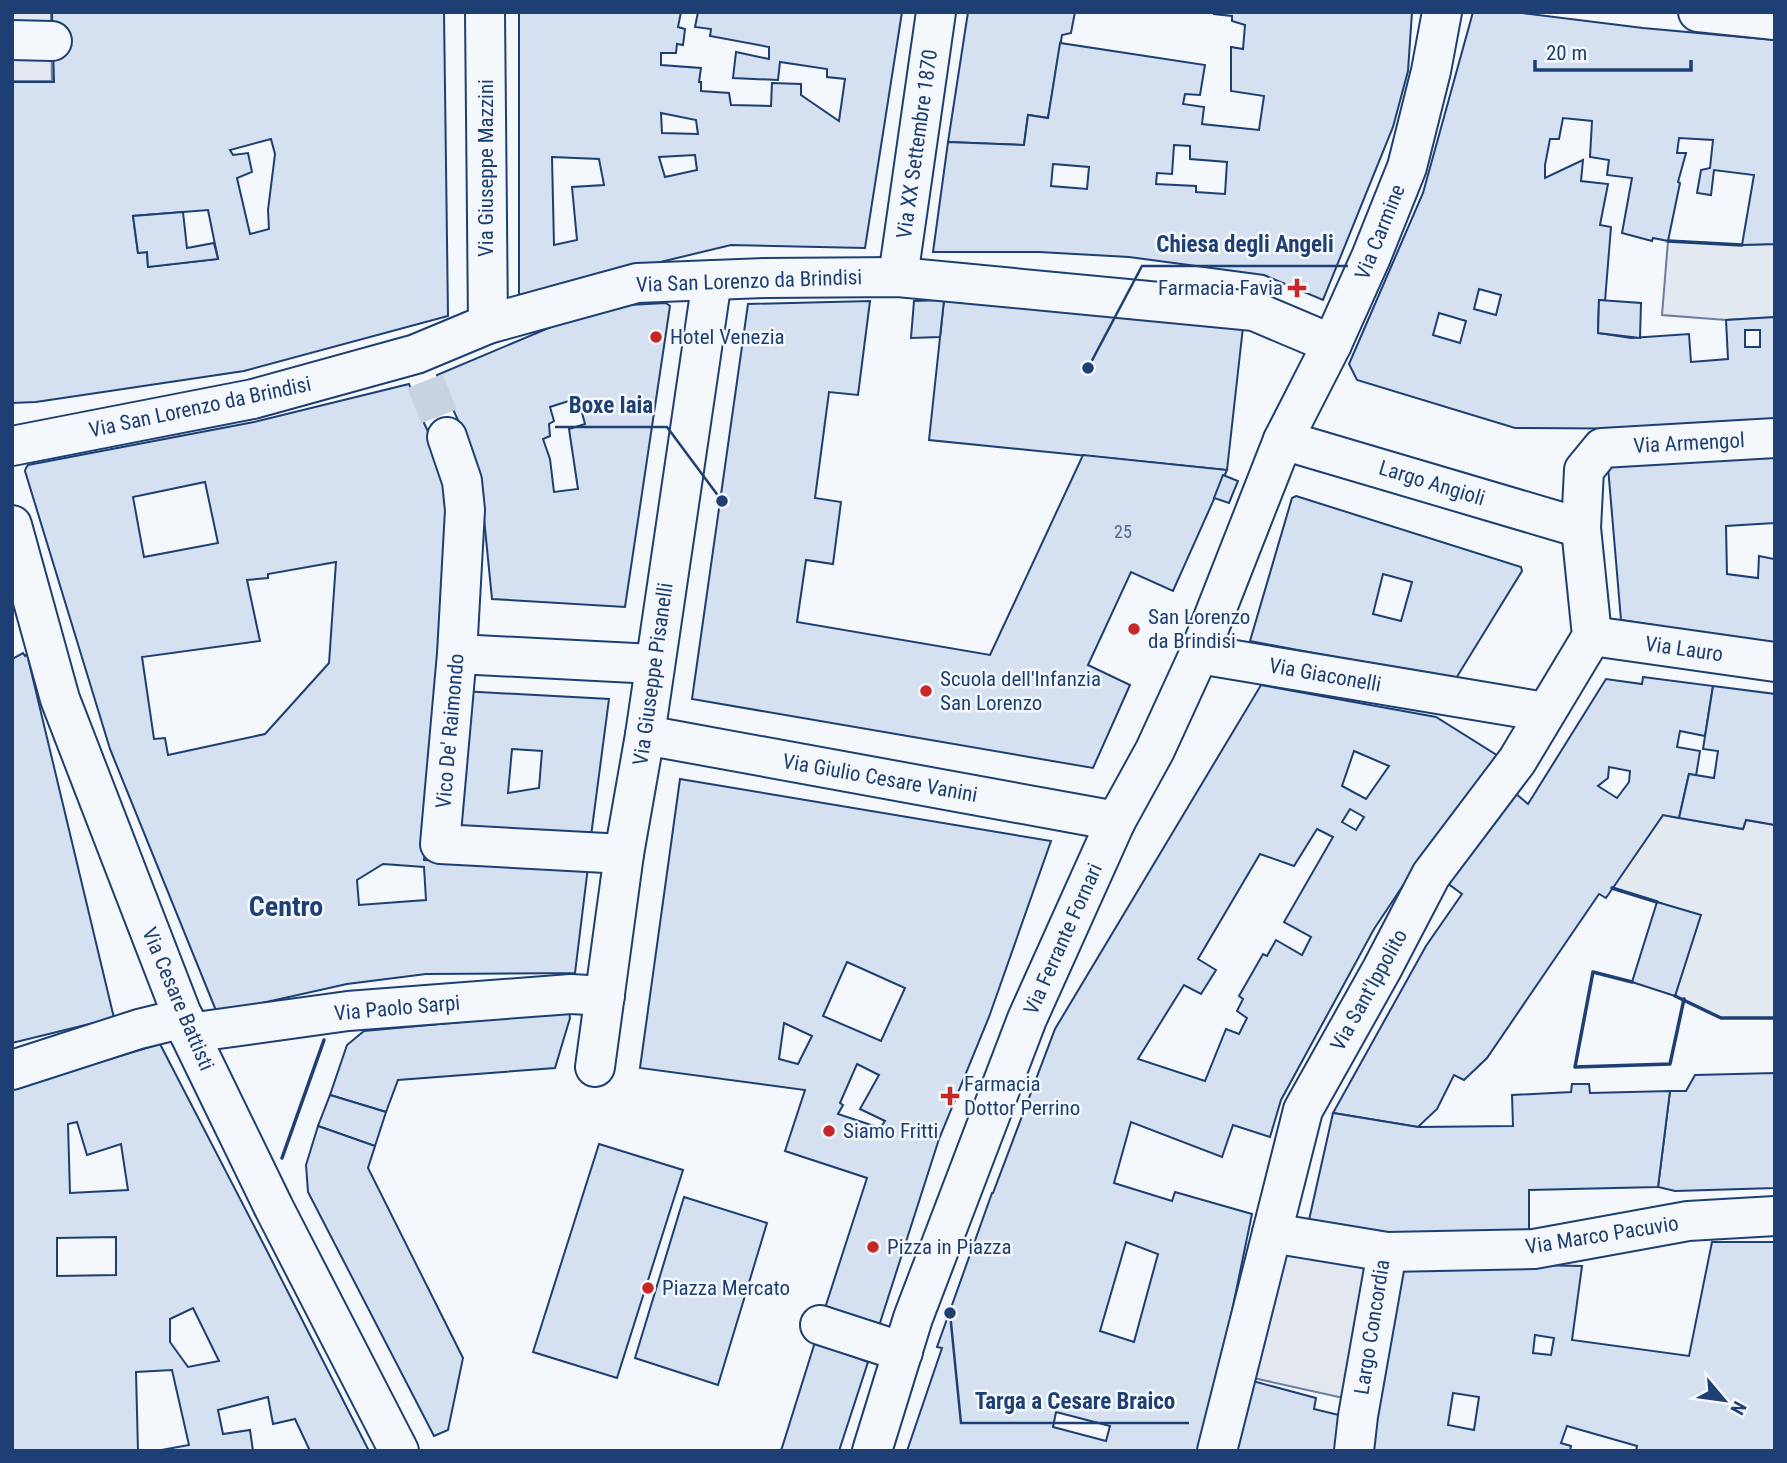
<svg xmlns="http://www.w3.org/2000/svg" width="1787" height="1463" font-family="'Roboto Condensed',sans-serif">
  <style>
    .green { fill: #e3e9f0; stroke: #687fa3; stroke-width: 2 }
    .parking { fill: #e3e8f0; stroke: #687fa3; stroke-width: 2 }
    .building { fill: #d5e0f0; stroke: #1d3f73; stroke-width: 2; fill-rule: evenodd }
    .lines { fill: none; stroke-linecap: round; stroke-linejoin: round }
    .minor-tunnel { stroke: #c9d2e0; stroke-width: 38; stroke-dasharray: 38 19; stroke-linecap: butt }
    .minor-casing { stroke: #1d3f73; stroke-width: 42 }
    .minor { stroke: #f4f7fb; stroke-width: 38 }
    .wall { stroke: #1d3f73; stroke-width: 3.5 }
    .poi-dot { fill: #c62828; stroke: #f4f7fb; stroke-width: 2.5 }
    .labels { text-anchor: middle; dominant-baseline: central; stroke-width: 5; stroke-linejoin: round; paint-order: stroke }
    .number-label { font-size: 18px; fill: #4b6792 }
    .street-label { font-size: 21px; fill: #1d3f73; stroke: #f4f7fb }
    .poi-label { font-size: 21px; fill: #1d3f73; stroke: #f4f7fb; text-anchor: start }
    .district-label { font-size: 28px; font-weight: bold; fill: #1d3f73; stroke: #f4f7fb }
    .leader { fill: none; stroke: #1d3f73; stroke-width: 2.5 }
    .callout-dot { fill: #1d3f73; stroke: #f4f7fb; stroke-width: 2.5 }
    .callout-label { font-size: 23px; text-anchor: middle; font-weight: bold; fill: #1d3f73; stroke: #f4f7fb; stroke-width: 5; stroke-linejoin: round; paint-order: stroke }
  </style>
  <rect width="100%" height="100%" fill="#f4f7fb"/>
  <g class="green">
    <path d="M1668 241 1742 245 1775 244V317L1726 320 1662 315Z"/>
    <path d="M1663 815 1743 829 1746 820 1775 825V1018H1721L1675 996 1700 916 1612 888Z"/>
  </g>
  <g class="parking">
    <path d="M12 12H51L52 81H12Z"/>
    <path d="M1280 1244 1375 1262 1348 1399 1249 1377Z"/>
  </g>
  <g class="building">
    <path d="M52 12H444L448 316 244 371 36 402 12 403V82H54ZM271 139 275 154 268 210 269 229 250 234 237 178 252 172 248 153 233 155 230 150ZM208 210 218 259 148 267 147 252 138 253 133 216Z"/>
    <path d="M519 12H681L678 27 685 29 683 45 677 44 676 53H661V65L701 68 699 82H701V91L729 93 731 105 771 106 772 83 801 84V95L839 121 845 79 827 77V69L780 62 778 80 733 78 736 52 769 59V47L710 36 711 29 695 27 698 12H902L865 248 731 245 519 296ZM661 113 696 120 698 134 662 133ZM695 155 697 170 665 177 659 157ZM552 157 599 159 604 185 572 187 577 240 554 245Z"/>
    <path d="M968 12H1075L1071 33 1062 35 1048 118 1028 115 1024 145 948 142Z"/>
    <path d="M1214 12H1412L1408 71 1393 127 1323 300 1264 275 1129 257 1039 252H933L948 142 1024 145 1028 115 1048 118 1060 43 1205 65 1200 95 1185 94 1183 104 1204 107 1202 124 1259 130 1264 96 1231 91V47L1243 49 1245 25 1232 21V16L1214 14ZM1174 145 1190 146V159L1227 162 1225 194 1196 192V186L1156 184 1157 173 1172 174ZM1053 164 1089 167 1087 189 1051 186Z"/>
    <path d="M1473 12H1514L1643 28 1775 40V244L1742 245 1754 175 1714 170 1711 195 1697 193 1701 170 1710 168 1713 140 1679 138 1677 153H1686L1678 182 1680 183 1668 241 1653 238 1652 241 1622 233 1632 178 1607 175 1609 160 1590 157 1592 121 1563 118 1559 139H1550L1545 165V178L1583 160 1581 181 1608 184 1600 225 1611 227 1605 301 1599 300 1598 333 1631 338 1689 334 1691 362 1728 359 1726 320 1775 317V425L1685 429 1515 428 1357 380 1349 364 1423 193ZM1479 289 1501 295 1496 315 1474 309ZM1439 313 1466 321 1460 343 1433 335ZM1745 330H1760V347H1745Z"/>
    <path d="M183 212 187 248 214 243 218 259 148 267 147 252 138 253 133 216Z"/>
    <path d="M944 300 1243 327 1227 470 929 440Z"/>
    <path d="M944 300 940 337 911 338 914 301Z"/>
    <path d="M1599 300 1641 303 1640 338 1598 333Z"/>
    <path d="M870 301 858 395 829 392 815 498 841 502 833 564 806 560 797 622 990 655 1083 455 1227 470 1173 591 1131 572 1088 665 1130 685 1093 768 692 699 748 304Z"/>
    <path d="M666 303 670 306 625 607 492 599 480 478 471 448 437 375 558 324 628 305ZM578 398 585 424 569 429 578 489 554 492 550 459 543 439 550 436 549 424 554 421 550 407Z"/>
    <path d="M409 384 424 423 440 457 452 555 424 860 588 867 575 973 426 974 347 984 217 1013 110 749 25 471 26 468 28 465 254 422ZM205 482 218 543 144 557 133 497ZM336 562 329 663 265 734 168 755 165 738 154 739 142 657 260 641 247 580 268 578V574ZM383 864 424 867 426 900 359 905 357 880Z"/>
    <path d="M1775 452V526L1774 523 1726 526 1727 574 1758 578 1759 556 1774 559 1775 644 1621 620 1608 467Z"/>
    <path d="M1223 475 1238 481 1229 503 1214 498Z"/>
    <path d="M1296 496 1521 567 1522 571 1455 680 1250 641 1292 498ZM1383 574 1412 582 1401 621 1373 614Z"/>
    <path d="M23 653 25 656 27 654 114 1018 12 1043V659Z"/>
    <path d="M1643 677 1713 686 1705 736 1680 731 1677 747 1700 751 1696 776 1689 774 1679 818 1663 815 1606 898 1599 894 1487 1058 1464 1080 1454 1075 1437 1109 1418 1127 1333 1113 1426 946 1462 894 1443 880 1515 793 1528 804 1606 679 1642 684ZM1609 767 1630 771 1629 782 1617 798 1598 786 1608 778Z"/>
    <path d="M1261 685 1436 717 1503 759 1430 845 1374 929 1281 1100 1270 1137 1233 1125 1222 1157 1131 1122 1114 1183 1172 1201 1175 1192 1252 1214 1203 1451H907L942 1348 937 1347 992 1193H993L1055 1029ZM1354 751 1389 766 1366 799 1342 786ZM1350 809 1364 817 1356 830 1342 822ZM1317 829 1333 837 1284 922 1311 937 1302 955 1276 940 1267 956 1263 954 1239 996 1243 999 1237 1011 1247 1018 1239 1034 1226 1029 1205 1081 1138 1059 1184 985 1201 994 1216 970 1198 959 1260 854 1294 866ZM1126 1242 1158 1254 1134 1342 1100 1331ZM1056 1412 1110 1426 1106 1441 1053 1427Z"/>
    <path d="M1713 686 1775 694V825L1746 820 1743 829 1679 818 1689 774 1714 778 1718 751 1703 749Z"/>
    <path d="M461 691 609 699 591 836 451 833ZM512 749 542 751 539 788 508 793Z"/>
    <path d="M680 779 1051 841 989 1017 939 1139 879 1326 825 1308 867 1178 785 1151 805 1090 640 1068ZM847 962 905 988 881 1041 823 1016ZM784 1023 812 1036 798 1064 779 1059ZM857 1064 879 1075 860 1109 885 1121 880 1128 838 1114 843 1105 840 1103Z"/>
    <path d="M1657 902 1701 915 1675 996 1632 982Z"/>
    <path d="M569 1012 570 1018 555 1068 398 1080 386 1112 330 1095 347 1045 364 1031Z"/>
    <path d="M160 1044 266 1249 369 1451H310L295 1419 273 1424 268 1397 218 1410 223 1434 250 1430 253 1451H156L189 1445 172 1370 136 1372 138 1451H12V1088ZM77 1122 87 1155 121 1144 128 1190 70 1193 68 1124ZM116 1237V1275L57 1276V1238ZM193 1308 219 1361 188 1367 170 1342V1319Z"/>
    <path d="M1775 1073V1188L1675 1191 1658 1187 1670 1091H1686L1695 1075Z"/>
    <path d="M1572 1084H1589L1590 1093 1670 1091 1658 1187 1529 1190V1232L1379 1235 1309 1220 1333 1113 1418 1127 1513 1126 1512 1095 1571 1092Z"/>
    <path d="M330 1095 386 1112 375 1146 318 1126Z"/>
    <path d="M318 1126 375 1146 368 1168 463 1358 448 1430 434 1436 308 1192 306 1165Z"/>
    <path d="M599 1144 683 1170 617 1378 533 1352Z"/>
    <path d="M684 1197 767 1223 718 1385 635 1358Z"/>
    <path d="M1712 1242H1775V1451H1636L1637 1446 1567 1426 1561 1443 1571 1446 1570 1451H1362L1397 1262 1582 1266 1572 1340 1689 1356ZM1535 1335 1554 1338 1551 1355 1533 1353ZM1453 1393 1479 1397 1474 1430 1448 1425Z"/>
    <path d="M815 1342 868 1362 839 1451H781Z"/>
    <path d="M1249 1380 1316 1398 1314 1409 1347 1417 1341 1451H1232Z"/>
  </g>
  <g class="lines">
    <path class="minor-tunnel" d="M425 381 447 437"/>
    <g class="minor-casing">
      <g id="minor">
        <path d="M485 12 488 324"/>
        <path d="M1698 12 1775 20"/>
        <path d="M12 40 52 41"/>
        <path d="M898 277 936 12"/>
        <path d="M447 437 462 481 465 510 457 654 440 844 624 854"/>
        <path d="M1283 440 1581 528"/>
        <path d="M12 446 253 399 416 354 488 324 637 283 765 278 898 277 1254 311 1332 344"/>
        <path d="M12 525 60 699 189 1033 274 1208 399 1451"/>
        <path d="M1592 636 1775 662"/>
        <path d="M457 654 654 664"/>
        <path d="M1199 654 1545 712"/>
        <path d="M645 735 1116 821"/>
        <path d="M189 1033 348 1011 571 994 605 996"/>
        <path d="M595 1067 624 854 645 735 712 280"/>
        <path d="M12 1070 139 1029 184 1018"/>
        <path d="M1272 1233 1387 1252 1534 1249 1688 1221 1775 1216"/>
        <path d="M820 1325 903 1352"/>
        <path d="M872 1451 913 1318 1027 1019 1116 821 1155 750 1199 654 1283 440 1332 344 1371 257 1407 167 1431 71 1442 12"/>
        <path d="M1217 1451 1303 1110 1382 969 1431 875 1517 761 1592 636 1581 528 1584 470 1602 448 1775 438"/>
        <path d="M1354 1451 1358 1416 1387 1252"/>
      </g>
    </g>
    <use href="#minor" class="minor"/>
    <g class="wall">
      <path d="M1668 241 1742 245"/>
      <path d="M1612 888 1657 902"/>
      <path d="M1632 982 1593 972 1575 1067 1670 1064 1684 999"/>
      <path d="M1675 996 1721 1018H1775"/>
      <path d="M282 1158 324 1040"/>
    </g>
  </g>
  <g class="poi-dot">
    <path d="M1293.5 277.5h7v7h7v7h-7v7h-7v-7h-7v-7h7z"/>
    <circle cx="656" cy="337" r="7"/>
    <circle cx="1134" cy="629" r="7"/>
    <circle cx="926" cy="691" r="7"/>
    <path d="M946.5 1085.5h7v7h7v7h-7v7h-7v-7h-7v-7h7z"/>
    <circle cx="829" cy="1131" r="7"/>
    <circle cx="873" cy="1247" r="7"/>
    <circle cx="648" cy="1288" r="7"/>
  </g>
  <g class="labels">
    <g class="number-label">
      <text x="1123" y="531">25</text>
    </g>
    <g class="street-label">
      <text transform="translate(917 144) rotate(-82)">Via XX Settembre 1870</text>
      <text transform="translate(486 168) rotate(-90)">Via Giuseppe Mazzini</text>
      <text transform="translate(1380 232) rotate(-68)">Via Carmine</text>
      <text transform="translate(749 281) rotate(-2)">Via San Lorenzo da Brindisi</text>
      <text transform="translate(200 407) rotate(-12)">Via San Lorenzo da Brindisi</text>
      <text transform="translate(1689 443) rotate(-3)">Via Armengol</text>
      <text transform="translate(1432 483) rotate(17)">Largo Angioli</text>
      <text transform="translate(1684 649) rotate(8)">Via Lauro</text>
      <text transform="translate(653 674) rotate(-82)">Via Giuseppe Pisanelli</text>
      <text transform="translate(1325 675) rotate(10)">Via Giaconelli</text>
      <text transform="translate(450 731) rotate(-85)">Vico De' Raimondo</text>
      <text transform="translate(880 778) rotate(10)">Via Giulio Cesare Vanini</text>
      <text transform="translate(1063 939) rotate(-66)">Via Ferrante Fornari</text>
      <text transform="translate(1369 990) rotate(-61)">Via Sant'Ippolito</text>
      <text transform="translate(178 999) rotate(67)">Via Cesare Battisti</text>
      <text transform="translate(397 1008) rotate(-5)">Via Paolo Sarpi</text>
      <text transform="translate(1602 1235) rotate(-9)">Via Marco Pacuvio</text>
      <text transform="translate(1372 1327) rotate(-81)">Largo Concordia</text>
    </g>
    <g class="poi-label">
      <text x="1283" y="288" text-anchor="end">Farmacia Favia</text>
      <text x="670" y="337">Hotel Venezia</text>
      <text x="1148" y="617">San Lorenzo<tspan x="1148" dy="24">da Brindisi</tspan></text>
      <text x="940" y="679">Scuola dell'Infanzia<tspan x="940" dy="24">San Lorenzo</tspan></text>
      <text x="964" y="1084">Farmacia<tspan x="964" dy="24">Dottor Perrino</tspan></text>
      <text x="843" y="1131">Siamo Fritti</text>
      <text x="887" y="1247">Pizza in Piazza</text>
      <text x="662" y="1288">Piazza Mercato</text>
    </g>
    <g class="district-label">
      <text x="286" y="906">Centro</text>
    </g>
  </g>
  <path class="leader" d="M1088 368L1142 266H1348M722 501L667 427H555M950 1313L961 1423H1189"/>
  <g class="callout-dot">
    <circle cx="1088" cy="368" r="7"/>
    <circle cx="722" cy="501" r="7"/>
    <circle cx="950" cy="1313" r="7"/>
  </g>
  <g class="callout-label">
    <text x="1245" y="252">Chiesa degli Angeli</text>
    <text x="611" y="413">Boxe Iaia</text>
    <text x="1075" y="1409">Targa a Cesare Braico</text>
  </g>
  <rect width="1787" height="1463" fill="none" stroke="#1d3f73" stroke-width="28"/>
  <g transform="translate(1724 1400) rotate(119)" stroke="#f4f7fb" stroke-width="5" paint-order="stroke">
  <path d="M0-5L12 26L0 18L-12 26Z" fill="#1d3f73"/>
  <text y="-10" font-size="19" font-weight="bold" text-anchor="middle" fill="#1d3f73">N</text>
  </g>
  <path d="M1535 60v10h156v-10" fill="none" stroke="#1d3f73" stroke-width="3.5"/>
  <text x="1546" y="60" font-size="21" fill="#1d3f73" stroke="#f4f7fb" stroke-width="5" paint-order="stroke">20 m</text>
</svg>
